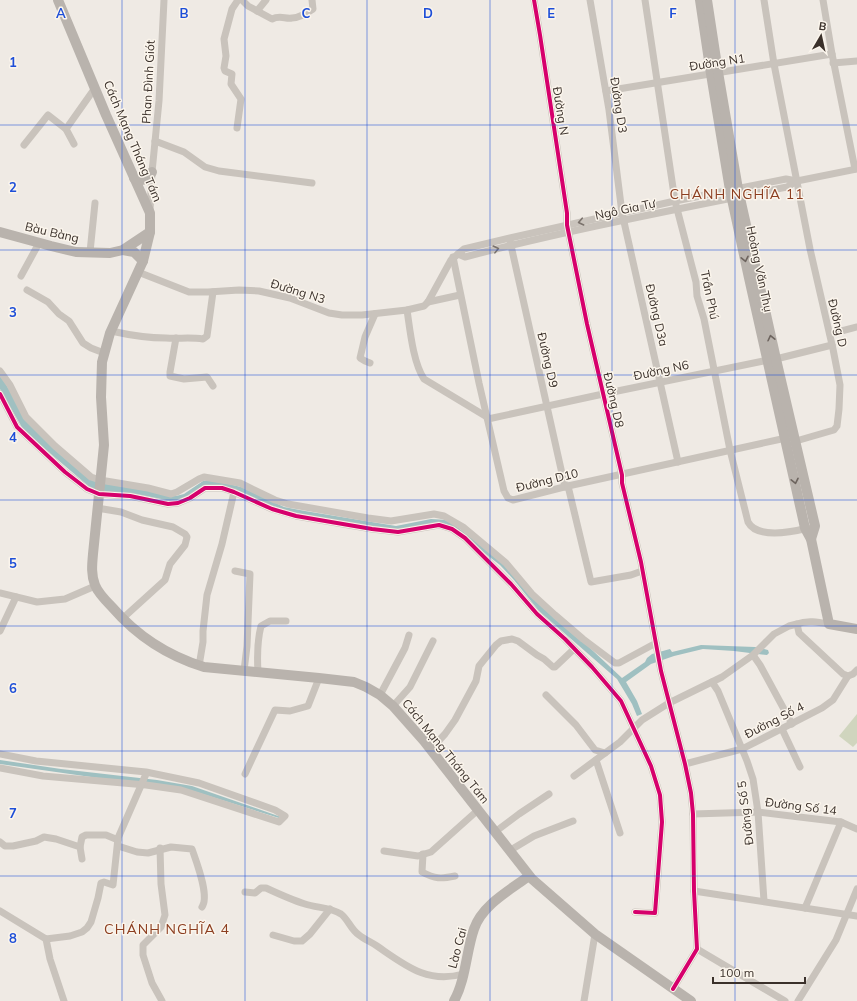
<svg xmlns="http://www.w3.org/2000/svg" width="857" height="1001" font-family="Mulish,sans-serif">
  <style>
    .green { fill: #d0d5be }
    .water { fill: #9fc0c1 }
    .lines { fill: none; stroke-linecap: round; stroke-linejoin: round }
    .street { stroke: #c9c3bc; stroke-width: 7 }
    .secondary { stroke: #b9b3ad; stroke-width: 10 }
    .cycleway-casing { stroke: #fbf5ec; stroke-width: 6 }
    .cycleway { stroke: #d6006c; stroke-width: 4 }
    .oneway { stroke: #7a726c }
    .oneway2 { stroke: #6d645e }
    .grid { fill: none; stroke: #1d4ed8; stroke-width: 1; stroke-opacity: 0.55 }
    .labels { text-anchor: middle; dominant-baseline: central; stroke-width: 3; stroke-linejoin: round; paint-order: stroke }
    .street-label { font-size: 12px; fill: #3a302a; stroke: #fbf5ec }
    .quarter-label { font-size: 14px; letter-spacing: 1px; fill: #8c3e20; stroke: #fbf5ec }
    .grid-label { font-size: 13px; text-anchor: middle; font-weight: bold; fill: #1d4ed8; stroke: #fbf5ec; stroke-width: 3; stroke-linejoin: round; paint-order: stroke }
  </style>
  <rect width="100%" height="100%" fill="#efeae4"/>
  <path class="green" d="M857 714V743L853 747 839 736Z"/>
  <g class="water">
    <path d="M0 374 29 424 94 480 176 496 184 494 203 481 213 480 245 488 284 507 305 511 396 526 431 519 448 520 503 562 590 648 622 678 645 662 647 658 652 654 670 649 672 652 701 645 755 647 768 650 769 653 767 655 734 651 703 649 674 656 651 664 626 682 637 701 642 714 637 716 632 704 617 679 539 611 514 580 500 565 448 525 396 531 304 516 213 486 176 502 136 494 112 492 92 489 24 431 0 389Z"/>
    <path d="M0 760 61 769 157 780 192 786 281 817 279 818 196 792 0 764Z"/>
  </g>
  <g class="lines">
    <g class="street">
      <path d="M242 0 248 6 272 19C280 15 285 19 292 18 299 18 307 13 313 9L312 0"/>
      <path d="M534 0 540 35 567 213V225L587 324 622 475V483L641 562 661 671 685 764 691 793 693 814 694 891 697 949 673 989"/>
      <path d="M590 0 609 110 622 213 678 462"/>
      <path d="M645 0 675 201 696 282 697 296 704 319 730 450 748 522C757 539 792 532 808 528"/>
      <path d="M764 0 774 64 810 249 833 349 840 385 839 409 837 426 834 430 796 441"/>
      <path d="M823 0 832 54 855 169"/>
      <path d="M257 11 266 0"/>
      <path d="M833 63 857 61"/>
      <path d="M606 91 832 54"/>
      <path d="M237 128 241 99 231 84 232 74 225 71 224 68 226 56 224 39 232 9 238 0"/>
      <path d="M66 129 95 88"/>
      <path d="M155 141 184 152 205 167 219 171 312 183"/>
      <path d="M24 145 48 115 66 129 74 144"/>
      <path d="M150 211 152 172 159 101 164 0"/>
      <path d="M510 241 565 487"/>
      <path d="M90 252 95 203"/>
      <path d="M458 254 465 257C572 229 679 209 787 187L797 181 857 169"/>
      <path d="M453 257 479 383 504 491 508 498 513 500 568 486 786 438"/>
      <path d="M138 272 189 292H208L239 290 259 291 290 298 329 313 342 315H362L407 310 424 306 428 302 451 260 464 249 510 238 675 201 786 179 797 181"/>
      <path d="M21 276 39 243"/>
      <path d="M27 290 48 302 59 314 69 321 83 343 91 348 104 353"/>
      <path d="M428 302 460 295"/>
      <path d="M407 310C410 330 413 362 424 379L487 417"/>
      <path d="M111 331C129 335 147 338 166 338 178 339 190 337 203 339L207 336 213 292"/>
      <path d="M830 334 857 327"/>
      <path d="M176 338 170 372V376L184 379 207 377 213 386"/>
      <path d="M776 359 832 345"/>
      <path d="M370 363 365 361 360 358 365 337 375 314"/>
      <path d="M0 371 10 385 26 417 55 446 91 477 100 480 148 488 171 494 177 492 199 479 204 477 240 483 275 500 288 504 368 518 391 521 434 514 444 516 463 527 506 563 532 594 555 615 583 639 615 663H619L656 643"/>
      <path d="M0 394 17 427 65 472 87 489 99 494 130 496 168 504 178 503 190 498 205 488H222L234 492 272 509 296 516 372 529 398 532 439 525 452 529 465 538 511 584 537 614 565 639 592 667 621 701 651 766 660 795 662 822 655 913 635 912"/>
      <path d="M488 419 603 394 768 360"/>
      <path d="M568 486 591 582 631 575 642 571"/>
      <path d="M97 508 121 512 142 520 173 527 185 534 187 537 185 545 170 564 165 580 122 619"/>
      <path d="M235 571 250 574 247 646 244 671"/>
      <path d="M0 593 37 602 65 599 95 586"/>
      <path d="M829 624C818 622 807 620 797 624L799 633 843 674 848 676"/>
      <path d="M0 631 16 597"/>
      <path d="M753 655 760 665 792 724"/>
      <path d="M199 666 203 642V631L207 595 222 544 234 492"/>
      <path d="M258 672C257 656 257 642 261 626L270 621H286"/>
      <path d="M712 682 718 691 747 761 753 779 758 812 764 901"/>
      <path d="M380 695 405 648 409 635"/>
      <path d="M546 695 576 725 595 750 605 753"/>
      <path d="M393 706 410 687 433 641"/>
      <path d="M782 729 800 767"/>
      <path d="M431 749 445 734 455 720 476 681 479 666 496 645 501 641 512 639 518 641 537 655 544 659 553 667H555L574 649"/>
      <path d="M0 754 36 761 146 772 199 783 275 810 285 816 279 822 181 790 146 785 43 776 0 768"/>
      <path d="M596 760 620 833"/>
      <path d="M685 764 742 749 822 708 833 700 848 676 853 674 857 670"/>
      <path d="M245 774 275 710 290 711 308 706 319 678"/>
      <path d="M574 776 620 742 642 720 669 703 722 677 753 655 774 634 789 626 797 624"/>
      <path d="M693 814 758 812 841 822 857 829"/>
      <path d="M495 832 519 814 549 794"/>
      <path d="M0 842 5 846H13L36 841 44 837 56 839 80 847 82 859"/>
      <path d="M118 846 137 852 148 853 171 847 192 849C196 861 210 896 202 907"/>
      <path d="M80 847 82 837 86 835H106L118 840"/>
      <path d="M160 848 161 884 165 915 161 927 143 945V955L152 983 162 1001"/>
      <path d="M384 851 418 856 431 852 478 810"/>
      <path d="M509 851 534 836 573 821"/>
      <path d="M423 854 422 872C435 879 441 879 455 876"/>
      <path d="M694 891 857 916"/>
      <path d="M245 892 255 893 261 888H266C279 894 292 900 305 904 317 908 330 907 341 914 348 919 351 930 359 935 364 939 371 942 377 946 405 965 427 984 463 974"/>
      <path d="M805 908 841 822"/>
      <path d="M0 911 46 939 70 936 82 932 87 928 91 922 98 898 101 883 104 882 113 885 118 838 146 774"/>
      <path d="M273 935 294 941H302L310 934 330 909"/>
      <path d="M46 939 50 959 64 1001"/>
      <path d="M697 949 785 1001"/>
      <path d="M584 1001 595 934"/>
      <path d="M798 1001 836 940 857 889"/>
    </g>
    <g class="secondary">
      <path d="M58 0 106 115 150 213V232L143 261 110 333 102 362 101 397 104 445 93 554C92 565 91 575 95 585 98 593 106 601 112 607 137 636 168 656 204 667L319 678 354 682 366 687 380 695 393 706 424 741 532 879 595 934 691 1001"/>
      <path d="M700 0 711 74 730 190 749 278 805 528 811 539 829 624 857 629"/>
      <path d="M707 0 718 72 738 189 776 359 815 526 811 539"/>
      <path d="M134 178 141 180 148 179 152 172"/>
      <path d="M0 232 51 246 76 252 110 253 123 250 150 232"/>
      <path d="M123 250 134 252 143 261"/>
      <path d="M454 1001C466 979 466 952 474 929 482 905 510 890 529 876"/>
    </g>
    <g class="cycleway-casing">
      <g id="cycleway">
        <path d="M534 0 540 35 567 213V225L587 324 622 475V483L641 562 661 671 685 764 691 793 693 814 694 891 697 949 673 989"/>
        <path d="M0 394 17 427 65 472 87 489 99 494 130 496 168 504 178 503 190 498 205 488H222L234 492 272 509 296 516 372 529 398 532 439 525 452 529 465 538 511 584 537 614 565 639 592 667 621 701 651 766 660 795 662 822 655 913 635 912"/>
      </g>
    </g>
    <use href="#cycleway" class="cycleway"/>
  </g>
  <defs><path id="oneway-chevron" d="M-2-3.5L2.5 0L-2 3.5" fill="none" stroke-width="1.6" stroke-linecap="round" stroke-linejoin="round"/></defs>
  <g class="oneway">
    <use href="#oneway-chevron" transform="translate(581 222) rotate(168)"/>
    <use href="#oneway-chevron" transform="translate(496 249) rotate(-14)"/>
  </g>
  <g class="oneway2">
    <use href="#oneway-chevron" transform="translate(745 259) rotate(78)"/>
    <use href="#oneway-chevron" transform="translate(771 338) rotate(-103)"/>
    <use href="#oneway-chevron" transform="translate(795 481) rotate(78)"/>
  </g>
  <path class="grid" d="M122 0V1001M245 0V1001M367 0V1001M490 0V1001M612 0V1001M735 0V1001M0 125H857M0 250H857M0 375H857M0 500H857M0 626H857M0 751H857M0 876H857"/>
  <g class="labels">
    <g class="street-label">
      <text transform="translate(717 62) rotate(-9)">Đường N1</text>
      <text transform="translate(148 82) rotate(-87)">Phan Đình Giót</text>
      <text transform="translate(619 105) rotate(81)">Đường D3</text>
      <text transform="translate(561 111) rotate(81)">Đường N</text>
      <text transform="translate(133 141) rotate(67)">Cách Mạng Tháng Tám</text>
      <text transform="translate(625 209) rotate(-12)">Ngô Gia Tự</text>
      <text transform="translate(52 232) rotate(13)">Bàu Bàng</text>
      <text transform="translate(760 269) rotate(78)">Hoàng Văn Thụ</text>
      <text transform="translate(298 291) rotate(17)">Đường N3</text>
      <text transform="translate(710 295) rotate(78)">Trần Phú</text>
      <text transform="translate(657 315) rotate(77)">Đường D3a</text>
      <text transform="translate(838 323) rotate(77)">Đường D</text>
      <text transform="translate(548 360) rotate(77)">Đường D9</text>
      <text transform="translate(661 370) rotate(-12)">Đường N6</text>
      <text transform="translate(614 400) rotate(77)">Đường D8</text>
      <text transform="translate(547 480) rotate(-14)">Đường D10</text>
      <text transform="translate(774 720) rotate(-27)">Đường Số 4</text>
      <text transform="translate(446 751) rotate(51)">Cách Mạng Tháng Tám</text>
      <text transform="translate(801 806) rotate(7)">Đường Số 14</text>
      <text transform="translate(745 813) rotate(-97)">Đường Số 5</text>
      <text transform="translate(457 948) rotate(-75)">Lào Cai</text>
    </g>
    <g class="quarter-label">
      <text x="737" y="194">CHÁNH NGHĨA 11</text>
      <text x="167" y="929">CHÁNH NGHĨA 4</text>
    </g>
  </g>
  <g class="grid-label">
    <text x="61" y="18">A</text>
    <text x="184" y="18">B</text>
    <text x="306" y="18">C</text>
    <text x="428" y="18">D</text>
    <text x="551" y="18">E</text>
    <text x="673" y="18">F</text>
    <text x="13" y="67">1</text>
    <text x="13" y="192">2</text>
    <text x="13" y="317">3</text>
    <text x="13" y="442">4</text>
    <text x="13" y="568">5</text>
    <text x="13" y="693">6</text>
    <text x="13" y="818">7</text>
    <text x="13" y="943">8</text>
  </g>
  <g transform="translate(821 36) rotate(9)" stroke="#fbf5ec" stroke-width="3" paint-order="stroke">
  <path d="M0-3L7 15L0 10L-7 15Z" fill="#3a302a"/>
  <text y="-6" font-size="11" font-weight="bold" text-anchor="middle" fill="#3a302a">B</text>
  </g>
  <path d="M713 977v6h92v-6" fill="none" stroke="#3a302a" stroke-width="2"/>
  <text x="719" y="977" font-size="12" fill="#3a302a" stroke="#fbf5ec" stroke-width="3" paint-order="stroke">100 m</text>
</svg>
